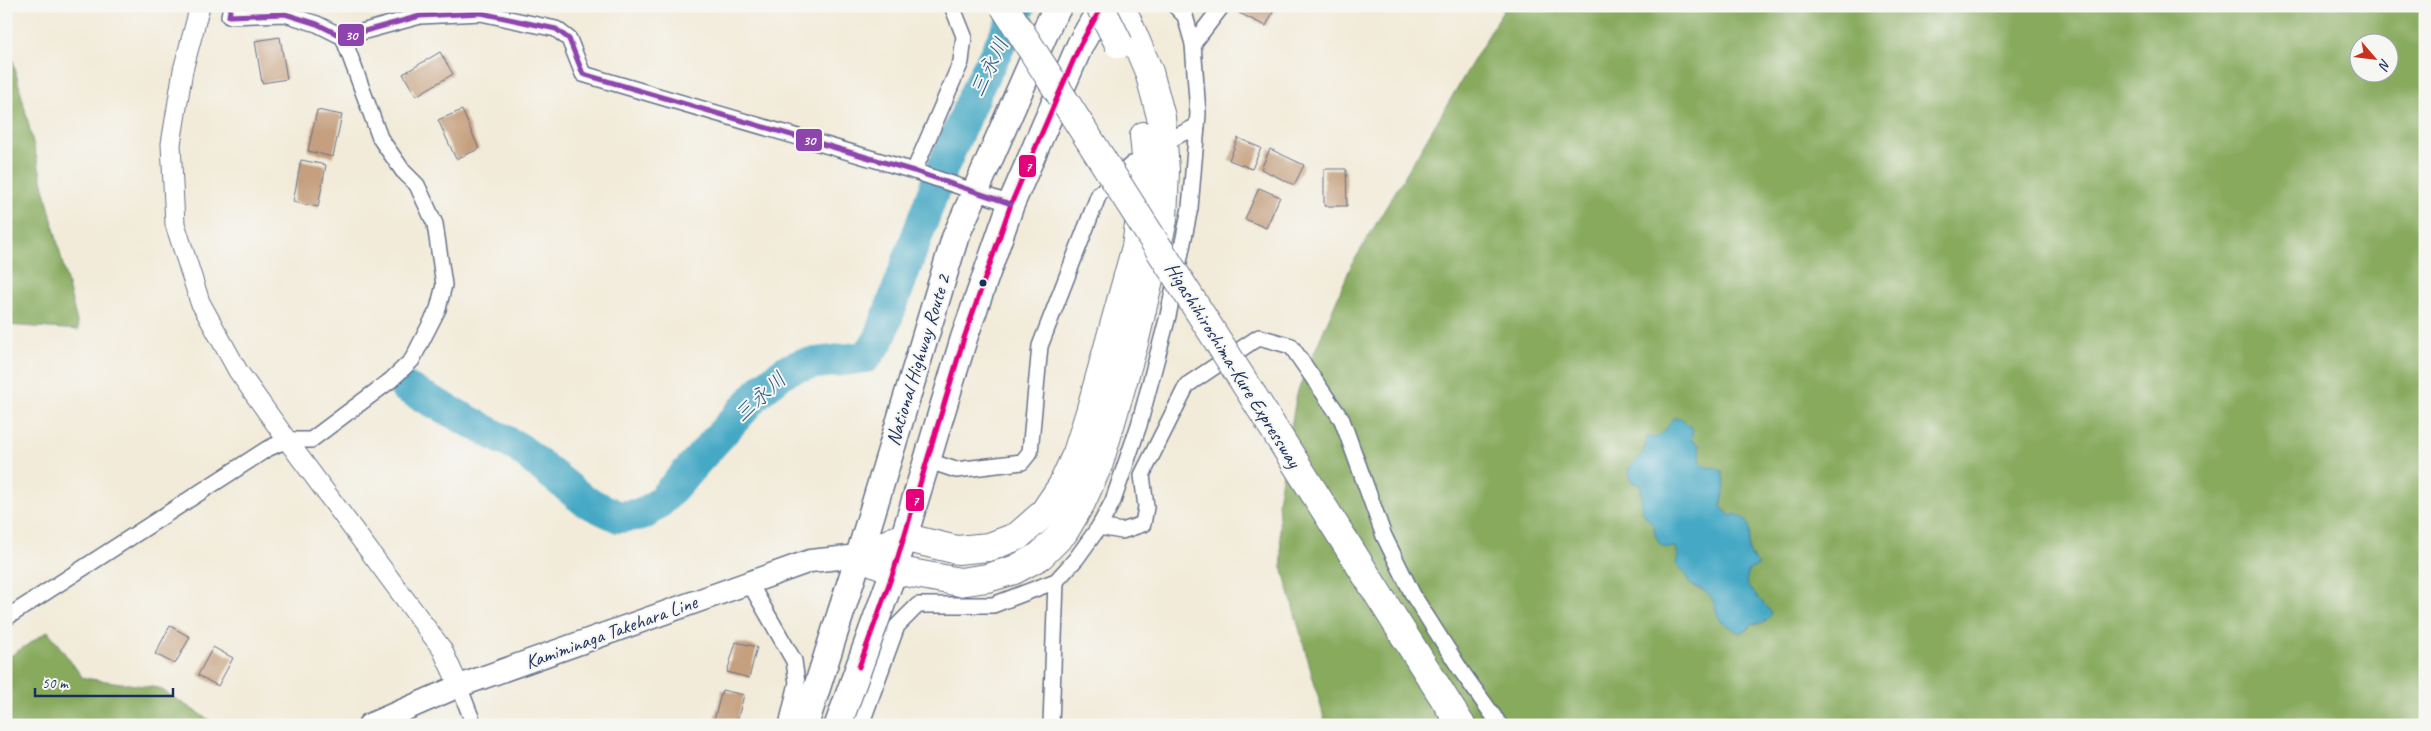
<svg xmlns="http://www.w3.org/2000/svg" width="2431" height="731" font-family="Caveat,'Klee One',sans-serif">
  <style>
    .forest { fill: #87aa5d; stroke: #516c5e; fill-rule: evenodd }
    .water { fill: #45a8c5; stroke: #306c92 }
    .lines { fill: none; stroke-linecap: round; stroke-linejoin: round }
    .river { stroke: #45a8c5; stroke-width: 32 }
    .building { fill: #c59f7e }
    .minor-casing { stroke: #667189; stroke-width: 18 }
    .tertiary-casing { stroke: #667189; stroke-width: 21 }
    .secondary-casing { stroke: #667189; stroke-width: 25 }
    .trunk-casing { stroke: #667189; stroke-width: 29 }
    .motorway-casing { stroke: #667189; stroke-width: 30 }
    .minor { stroke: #fff; stroke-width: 15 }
    .tertiary { stroke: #fff; stroke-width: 19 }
    .secondary { stroke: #fff; stroke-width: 22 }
    .trunk { stroke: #fff; stroke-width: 26 }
    .motorway { stroke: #fff; stroke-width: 28 }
    .motorway-bridge-casing { stroke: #667189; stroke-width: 30; stroke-linecap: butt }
    .motorway-bridge { stroke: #fff; stroke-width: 28 }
    .bus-1-casing { stroke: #f6f6f2; stroke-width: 9 }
    .bus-2-casing { stroke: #f6f6f2; stroke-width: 9 }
    .bus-1 { stroke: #e5007d; stroke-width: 5 }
    .bus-2 { stroke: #8e44ad; stroke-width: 5 }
    .bus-dot { fill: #1b2f5e; stroke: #f6f6f2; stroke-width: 2 }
    .labels { text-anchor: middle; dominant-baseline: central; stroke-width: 4; stroke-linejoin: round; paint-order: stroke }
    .street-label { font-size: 20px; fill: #1b2f5e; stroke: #f6f6f2 }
    .water-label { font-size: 21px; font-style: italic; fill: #2a5982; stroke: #f6f6f2 }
    .line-badge { stroke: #f6f6f2; stroke-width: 2 }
    .badge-label { font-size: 14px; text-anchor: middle; font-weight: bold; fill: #fff }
  </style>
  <rect width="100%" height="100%" fill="#f6f6f2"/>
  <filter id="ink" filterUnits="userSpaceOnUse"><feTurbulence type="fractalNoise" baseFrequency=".02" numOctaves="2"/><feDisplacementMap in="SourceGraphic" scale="10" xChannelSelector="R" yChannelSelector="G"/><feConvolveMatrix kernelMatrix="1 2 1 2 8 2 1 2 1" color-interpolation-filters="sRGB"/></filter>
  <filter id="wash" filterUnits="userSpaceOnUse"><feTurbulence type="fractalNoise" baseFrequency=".0096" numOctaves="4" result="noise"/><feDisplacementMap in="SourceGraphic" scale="20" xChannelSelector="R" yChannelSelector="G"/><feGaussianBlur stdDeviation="1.12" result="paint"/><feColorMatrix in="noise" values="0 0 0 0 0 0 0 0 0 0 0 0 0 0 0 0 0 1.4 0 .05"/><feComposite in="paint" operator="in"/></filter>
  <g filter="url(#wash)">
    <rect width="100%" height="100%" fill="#f2ebd9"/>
    <g class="forest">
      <path d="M1506 6H2425V725H1326L1282 567 1278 501 1297 393 1351 266ZM2358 42H2388V72H2358Z"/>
      <path d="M6 32 79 330 6 325Z"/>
      <path d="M48 631 83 678 159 688 217 725H6V659Z"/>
    </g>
    <path class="water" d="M1673 418 1682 419 1693 429 1691 440 1699 445 1701 464 1708 468 1714 467 1722 471 1725 487 1721 507 1731 516 1737 514C1761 529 1743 539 1751 556 1753 559 1756 562 1759 565L1749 570 1746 582C1752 595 1765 602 1772 614L1763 623 1751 624 1747 630 1739 633 1719 619C1711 594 1714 595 1689 584L1686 574 1676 564 1678 556 1676 547 1667 548 1660 544 1655 535 1654 526 1642 512 1641 485 1632 482 1628 469C1639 459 1646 452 1647 437L1657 438 1668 427Z"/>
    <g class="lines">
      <path class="river" d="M405 387 519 448 585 501 619 517 644 514 660 502 760 391 785 371 800 365 866 357 879 340 939 176 977 89 1020 6"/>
    </g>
    <g id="blocks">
      <g class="building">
        <path d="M1243 6H1276L1266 26 1239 13Z"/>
        <path d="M280 37 287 79 262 83 255 41Z"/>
        <path d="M440 52 453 74 416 96 403 74Z"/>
        <path d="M317 110 342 115 333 157 308 151Z"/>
        <path d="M462 110 479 149 456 159 438 120Z"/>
        <path d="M1238 138 1261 148 1252 169 1229 160Z"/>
        <path d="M1270 149 1304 165 1294 185 1261 169Z"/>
        <path d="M301 160 326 165 318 207 293 202Z"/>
        <path d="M1324 169H1346L1347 206H1324Z"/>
        <path d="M1259 188 1280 197 1266 228 1245 219Z"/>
        <path d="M170 626 190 637 175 664 155 654Z"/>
        <path d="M736 642 757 647 749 678 727 672Z"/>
        <path d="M213 647 233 658 218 686 198 675Z"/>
        <path d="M722 690 744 695 736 725 714 720Z"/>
      </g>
    </g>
  </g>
  <g filter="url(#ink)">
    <use href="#blocks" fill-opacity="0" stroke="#667189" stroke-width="1"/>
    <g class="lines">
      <g class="minor-casing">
        <g id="minor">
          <path d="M231 6 229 16 285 14 317 24 343 37 420 16 481 13 556 29 569 39 583 74 914 171 1011 204"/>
          <path d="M1193 44 1222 6"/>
          <path d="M1173 138 1197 126"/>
          <path d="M914 171 961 62 964 36 952 6"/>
          <path d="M926 460 956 470 1022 462 1030 452 1040 346 1099 194 1132 164"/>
          <path d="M1099 527 1122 531 1143 524 1146 507 1142 475 1187 385 1259 337 1291 346 1342 420 1384 536 1413 595 1462 672 1500 725"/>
          <path d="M749 582 794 661 797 683 787 725"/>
          <path d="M6 618 267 449 287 440H311L391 380 412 360 438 309 444 285 435 224 417 185 403 171 380 138 343 37"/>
          <path d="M459 686 474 725"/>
          <path d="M861 725 897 626 918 605H993L1056 581 1076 559 1099 527 1113 501 1139 425 1168 316 1190 208 1198 114 1193 44 1185 16 1175 6"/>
          <path d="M1051 725 1056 581"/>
        </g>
      </g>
      <g class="tertiary-casing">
        <path id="tertiary" d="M200 6 183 70 171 144 175 224 200 302 238 371 287 440 442 649 459 686"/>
      </g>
      <g class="secondary-casing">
        <path id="secondary" d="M369 725 459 686 810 561 859 556"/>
      </g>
      <g class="trunk-casing">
        <g id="trunk">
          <path d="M805 725 859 556 955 238 1051 19 1059 6"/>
          <path d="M838 725 894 570 964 338 1011 204 1080 45 1102 6"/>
        </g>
      </g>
      <g class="motorway-casing">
        <g id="motorway">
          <path d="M1253 396 1461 725"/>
          <path d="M859 556 894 570 960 582 987 578 1014 570 1040 556 1064 532 1081 503 1099 463 1134 343 1163 220 1165 170 1161 117 1149 72 1121 6"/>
          <path d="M859 556 903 537 957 550 989 547 1018 536 1043 514 1062 486 1077 453 1090 412 1136 247 1147 167 1144 136"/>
        </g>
      </g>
      <use href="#minor" class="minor"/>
      <use href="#tertiary" class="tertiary"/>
      <use href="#secondary" class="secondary"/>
      <use href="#trunk" class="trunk"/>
      <use href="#motorway" class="motorway"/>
      <g class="motorway-bridge-casing">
        <g id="motorway-bridge">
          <path d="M1004 6 1253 396"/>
          <path d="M1100 6 1119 44"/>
        </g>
      </g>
      <use href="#motorway-bridge" class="motorway-bridge"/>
      <g class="bus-1-casing">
        <path id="bus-1" d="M859 667 894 570 964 338 1011 204 1080 45 1102 6"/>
      </g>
      <g class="bus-2-casing">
        <path id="bus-2" d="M231 6 229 16 285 14 317 24 343 37 420 16 481 13 556 29 569 39 583 74 914 171 1011 204"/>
      </g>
      <use href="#bus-1" class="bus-1"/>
      <use href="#bus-2" class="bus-2"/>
    </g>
  </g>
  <circle class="bus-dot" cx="983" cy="283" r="4.5"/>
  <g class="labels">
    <g class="street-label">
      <text transform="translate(918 360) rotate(-73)">National Highway Route 2</text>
      <text transform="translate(1233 365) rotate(58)">Higashihiroshima-Kure Expressway</text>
      <text transform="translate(611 632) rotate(-20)">Kamiminaga Takehara Line</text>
    </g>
    <g class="water-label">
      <text transform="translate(989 67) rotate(-64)">三永川</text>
      <text transform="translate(760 397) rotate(-43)">三永川</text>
    </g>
  </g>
  <g class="line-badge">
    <rect x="337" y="23" width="28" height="24" rx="5" fill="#8e44ad"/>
    <rect x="795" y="128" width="28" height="24" rx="5" fill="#8e44ad"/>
    <rect x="1018" y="154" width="19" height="24" rx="5" fill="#e5007d"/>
    <rect x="905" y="488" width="20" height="24" rx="5" fill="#e5007d"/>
  </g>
  <g class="badge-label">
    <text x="351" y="40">30</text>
    <text x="809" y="145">30</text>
    <text x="1028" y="171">7</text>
    <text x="915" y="505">7</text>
  </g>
  <rect width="2431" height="731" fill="none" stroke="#f6f6f2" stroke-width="25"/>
  <g transform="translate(2374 58) rotate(118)"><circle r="24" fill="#f6f6f2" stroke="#9ea6b7"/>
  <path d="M0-4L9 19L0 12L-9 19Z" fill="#c8321e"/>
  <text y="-8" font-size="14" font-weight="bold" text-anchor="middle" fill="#1b2f5e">N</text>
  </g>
  <path d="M35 688v8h138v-8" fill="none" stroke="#1b2f5e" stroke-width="2.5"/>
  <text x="42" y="688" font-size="15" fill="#1b2f5e" stroke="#f6f6f2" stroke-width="4" paint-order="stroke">50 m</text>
</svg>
